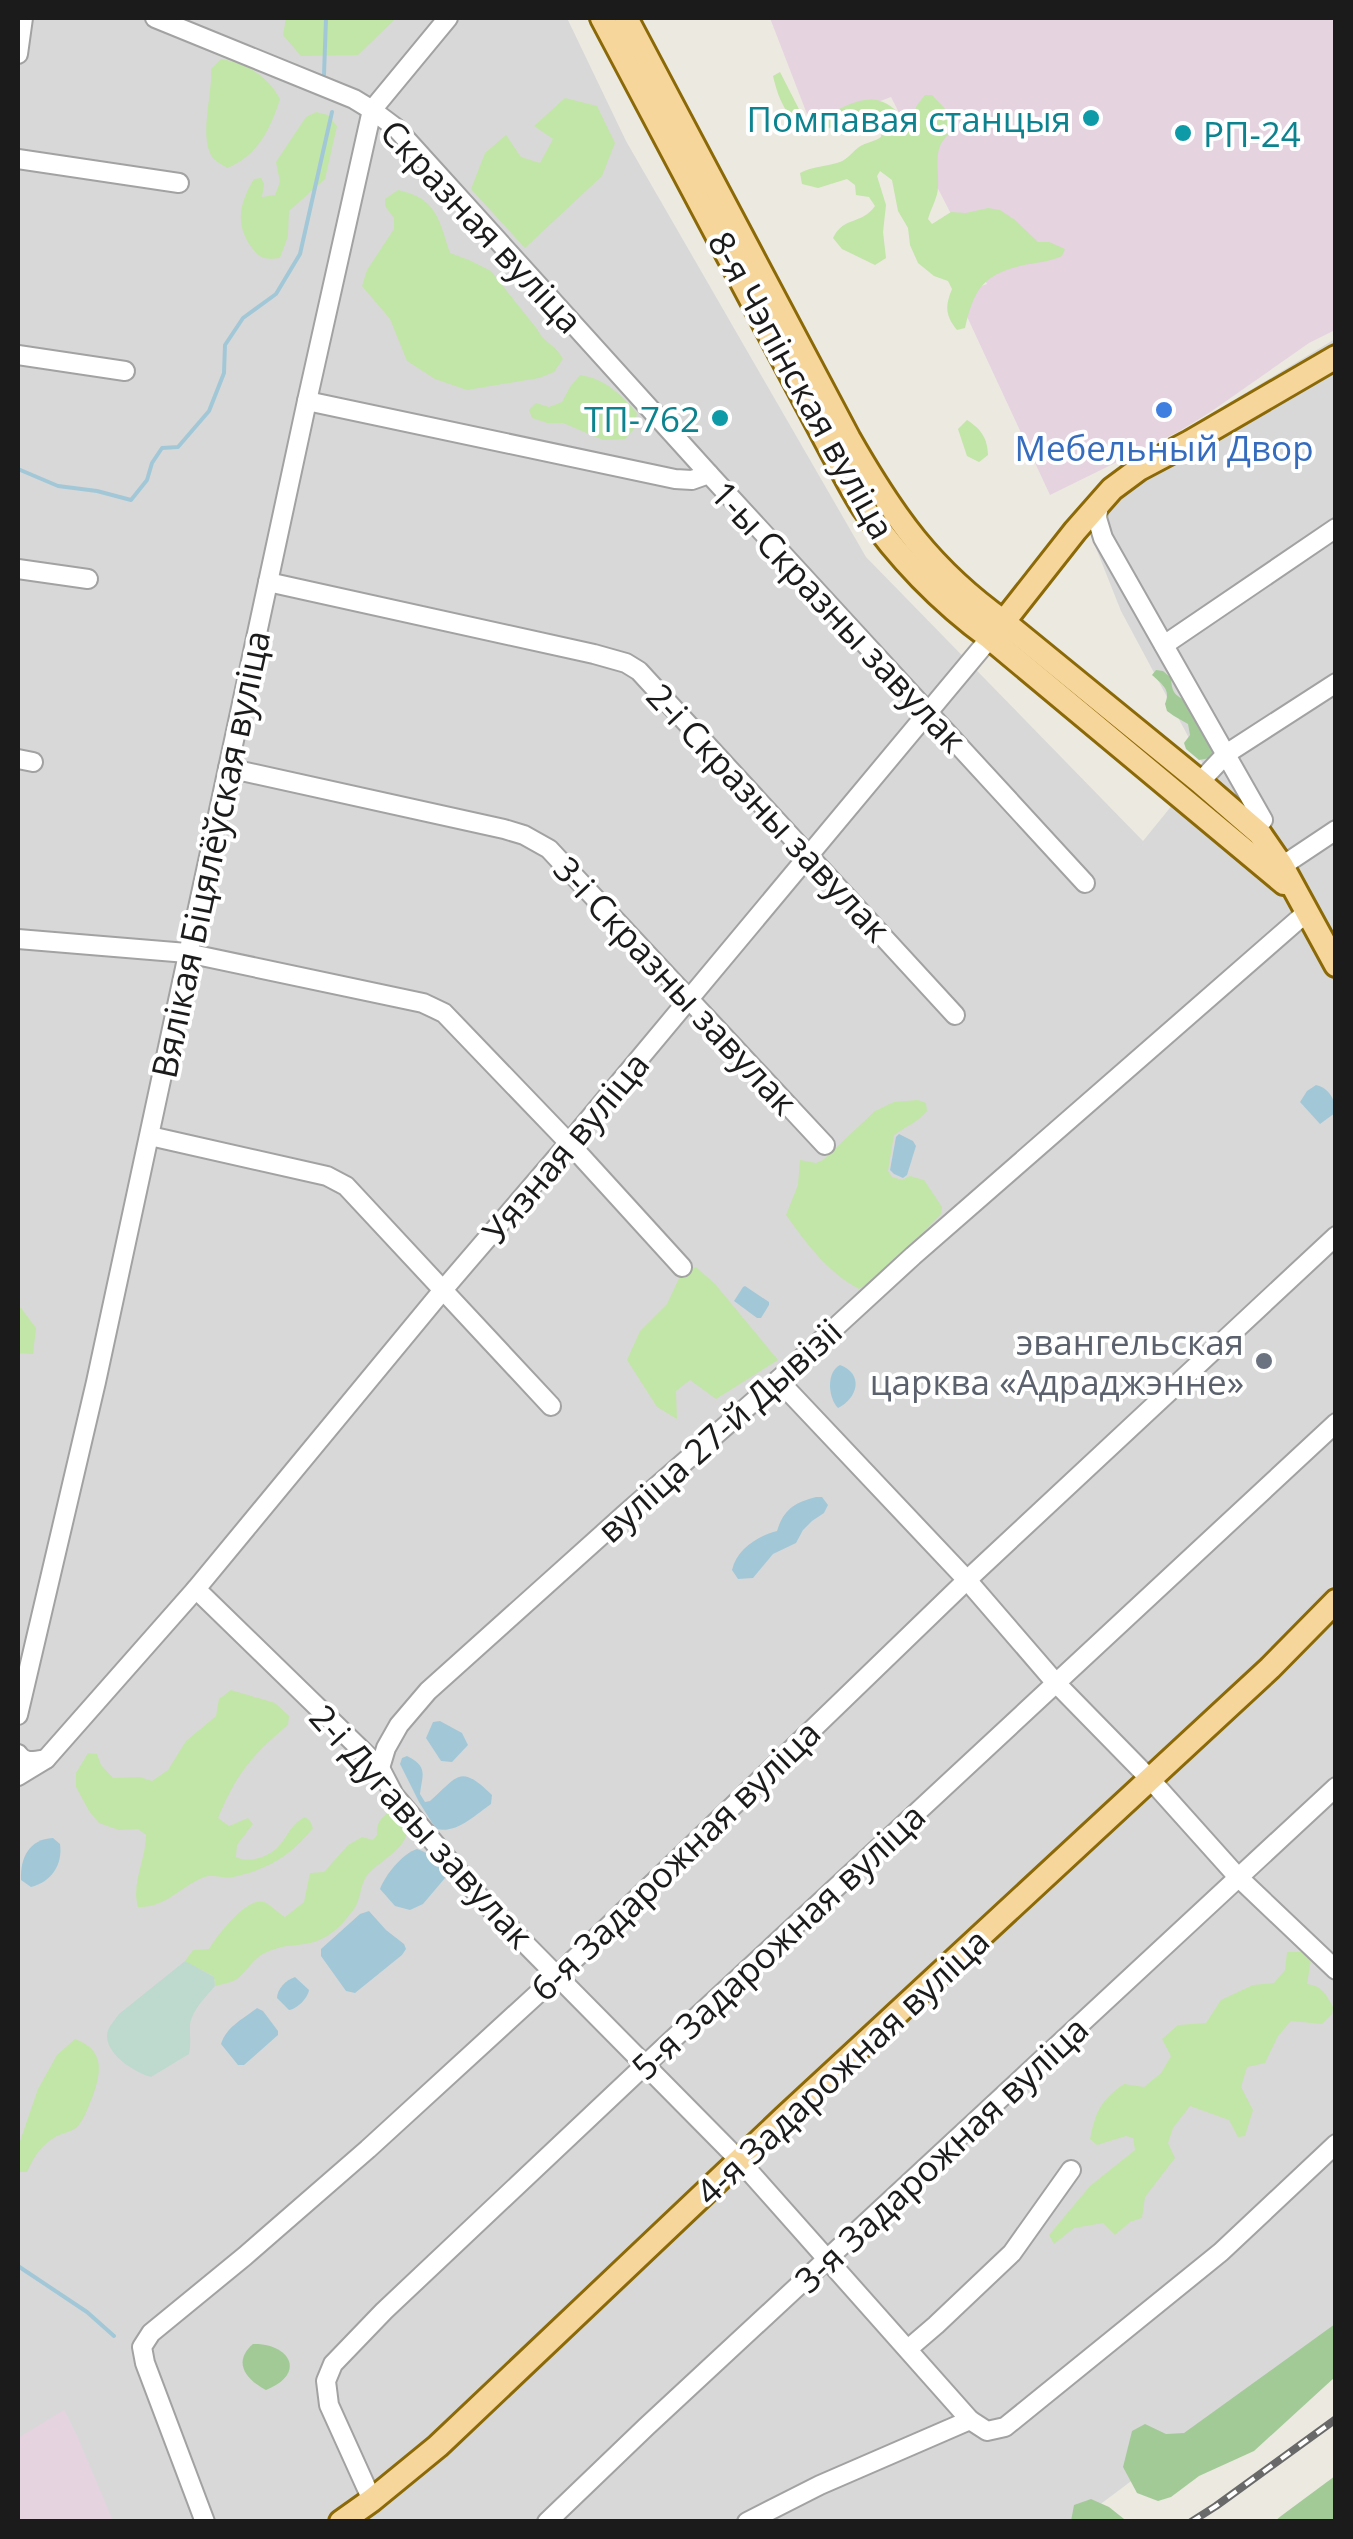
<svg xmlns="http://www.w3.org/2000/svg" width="1353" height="2539" font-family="'Open Sans',sans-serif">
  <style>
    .residential { fill: #d9d8d8 }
    .industrial { fill: #e5d3e0 }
    .grass { fill: #c2e5a8 }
    .forest { fill: #a2ca97 }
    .wetland { fill: #bedacf }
    .water { fill: #a2c8d8 }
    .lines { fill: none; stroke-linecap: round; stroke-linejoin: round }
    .stream { stroke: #a2c8d8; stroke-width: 4 }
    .minor-casing { stroke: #a2a2a2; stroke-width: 22 }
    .major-casing { stroke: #8b6907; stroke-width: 28 }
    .minor { stroke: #fff; stroke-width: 18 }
    .major { stroke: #f7d69b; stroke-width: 22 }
    .rail-casing { stroke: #696969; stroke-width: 8 }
    .rail { stroke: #fff; stroke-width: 4; stroke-dasharray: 11; stroke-linecap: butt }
    .culture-dot { fill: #0f9aa8; stroke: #fff; stroke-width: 4 }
    .shop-dot { fill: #3f7fe0; stroke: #fff; stroke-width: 4 }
    .worship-dot { fill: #6b7280; stroke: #fff; stroke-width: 4 }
    .labels { text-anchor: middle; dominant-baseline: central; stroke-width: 8; stroke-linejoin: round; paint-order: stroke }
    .culture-label { font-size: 35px; fill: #0d838f; stroke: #fff; text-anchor: end }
    .street-label { font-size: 35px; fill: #1b1b1b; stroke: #fff }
    .shop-label { font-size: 35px; fill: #366cbe; stroke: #fff }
    .worship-label { font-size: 35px; fill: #5b616d; stroke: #fff; text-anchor: end }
  </style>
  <rect width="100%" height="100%" fill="#ece9e1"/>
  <path class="residential" d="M18 18H567L626 141 866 557 1143 841 1204 766 1121 611 1084 518 1144 454 1335 339V2328L1078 2521H18Z"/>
  <g class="industrial">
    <path d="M770 18H1335V330L1309 343 1209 413 1178 432 1050 495 957 295 987 284 891 97 812 127Z"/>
    <path d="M64 2410 78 2438 113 2521H18V2438Z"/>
  </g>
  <g class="grass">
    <path d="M286 18H396L358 55 301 56 283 35Z"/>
    <path d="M221 59C246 63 268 76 280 99 271 128 257 157 227 168 223 165 216 162 213 158 198 138 213 93 211 69Z"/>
    <path d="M780 72 803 117 812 123C832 114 861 92 883 102 893 106 901 116 910 122L917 105 925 95H932L948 112 955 126C951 133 943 138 940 146 935 159 939 173 938 187 938 197 931 208 928 219L932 224 951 212 966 213 988 208 1000 210 1015 220 1038 242H1049L1065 249 1062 256C1049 262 1038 262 1024 265 983 274 974 289 965 328L957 330C945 315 945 306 952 289L948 281 934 276 918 263 910 245 908 228 898 211 892 180 880 171 877 176 886 205 883 232 886 258 875 265 842 249 833 238C845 215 860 226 875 206L869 197 856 195 855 185 847 179 818 188 802 184 800 173C813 166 826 167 840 162 848 159 852 152 859 147 867 142 874 142 881 137L882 127 874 116C852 116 831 130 809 134 788 119 779 102 773 76Z"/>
    <path d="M565 98 597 106 615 143 602 176 525 248 471 189 485 153 506 135 521 157 540 163 553 139 534 126Z"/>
    <path d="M316 112 328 115 337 126 325 179 289 211 288 236 280 258C266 260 260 259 252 248 234 224 240 202 254 179L261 178 264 184 262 197 275 195 280 182 276 162 306 117Z"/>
    <path d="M398 190C437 198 439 220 450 253L469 260 491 271 537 329C544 343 556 345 563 359L554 372 539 378 467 390 435 379 407 361 390 319 362 286 367 270 394 229V218L385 206V199Z"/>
    <path d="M580 375C606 379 620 394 637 413L634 429 625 439 603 440 563 423H547L532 418 529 410 536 403 549 407 562 402 570 387Z"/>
    <path d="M967 420C982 430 987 438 988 455L979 462 967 456 958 429Z"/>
    <path d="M918 1100 926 1103 927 1111C917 1123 906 1126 894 1135L888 1171 892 1177 902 1180 910 1176 924 1180 942 1207 941 1214 883 1273 859 1289C827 1272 807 1244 786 1215L798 1185 800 1160 816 1163 823 1160 875 1111 894 1102Z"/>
    <path d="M696 1267 715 1284 778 1360 716 1399 690 1380 676 1391 677 1419 657 1407 627 1360 640 1331 667 1304 681 1274Z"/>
    <path d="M18 1308H21L36 1328 33 1354 18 1353Z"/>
    <path d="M231 1690 275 1703 289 1716 288 1725C251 1756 237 1773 218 1818L229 1826 248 1818 253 1824 237 1845 236 1857C248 1863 265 1858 276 1849 288 1838 289 1825 305 1817L310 1821 313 1828C292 1855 267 1870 233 1877 223 1879 212 1873 202 1878 179 1888 165 1908 138 1907 131 1884 146 1859 146 1835L138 1829 119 1830 99 1823 89 1811 76 1787V1773L88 1753 97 1754 101 1765 113 1778 140 1777 152 1781 168 1770 186 1741 216 1716 219 1699Z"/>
    <path d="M393 1810 401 1816 409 1825C407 1848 386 1857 371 1871 360 1881 362 1894 356 1906 353 1911 346 1919 342 1924 312 1954 295 1938 265 1953 253 1958 247 1972 237 1979 231 1983 222 1984 215 1986L214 1977C204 1970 194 1968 185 1961L193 1950 209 1949C217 1936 247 1896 264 1902 271 1905 278 1913 285 1917L304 1902 310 1873 324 1872 348 1845 362 1837 373 1840 377 1835C376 1822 382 1816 393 1810Z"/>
    <path d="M1287 1952H1305L1311 1960 1307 1984C1322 1986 1326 1994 1333 2007L1332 2014 1322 2024 1291 2021 1278 2036 1265 2063 1247 2067 1241 2087 1253 2110 1245 2136 1238 2137 1229 2120 1190 2106 1173 2128 1168 2143 1175 2158 1145 2197 1142 2218 1130 2222 1115 2235 1103 2223 1074 2228 1054 2244 1049 2235 1090 2186 1135 2150 1133 2138 1126 2136 1097 2145 1090 2139C1096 2111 1100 2101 1124 2084L1144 2087 1161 2073 1171 2056 1162 2039 1178 2025 1206 2023 1221 2000 1253 1985 1274 1983 1285 1970Z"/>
    <path d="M75 2039C105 2050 102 2072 92 2098 88 2107 85 2118 78 2126 72 2132 65 2132 57 2136 42 2144 34 2156 27 2172H18V2147L38 2089 57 2055Z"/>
  </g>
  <g class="forest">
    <path d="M1156 670 1163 671 1171 678C1172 696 1176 693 1188 704 1197 712 1207 736 1214 748L1210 758 1199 760 1186 749 1184 743 1190 735 1188 724 1174 716 1167 711 1165 704C1171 690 1163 685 1152 675Z"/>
    <path d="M1335 2324V2377L1254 2451 1199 2476 1171 2497 1158 2501 1137 2493 1123 2467 1132 2431 1145 2424 1166 2434 1184 2433Z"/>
    <path d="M253 2344C290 2343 307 2374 266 2390 246 2380 232 2362 253 2344Z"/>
    <path d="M1335 2476V2521H1275L1281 2516Z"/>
    <path d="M1091 2499 1109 2507 1124 2519V2521H1071L1074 2505Z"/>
  </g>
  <path class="wetland" d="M185 1961 214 1977 215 1986C205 1998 189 2013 190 2029 190 2039 191 2044 189 2054L151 2077C136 2073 108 2056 107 2037 106 2029 114 2021 119 2014Z"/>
  <g class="water">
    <path d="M1316 1085C1329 1088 1336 1100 1335 1113L1320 1124 1300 1102 1307 1091Z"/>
    <path d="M899 1134 913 1141 916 1146 907 1175 903 1178 894 1174 890 1170 896 1137Z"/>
    <path d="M745 1286 769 1302V1305L761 1318H757L734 1301 743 1287Z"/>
    <path d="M840 1365C864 1374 858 1398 838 1408 828 1398 826 1372 840 1365Z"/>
    <path d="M816 1497H822L828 1505 824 1513 812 1521 803 1530 796 1543 773 1554 753 1578 738 1579 732 1570C737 1549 758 1536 777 1531 784 1509 794 1503 816 1497Z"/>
    <path d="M440 1721 462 1733 468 1745 452 1762 441 1761 426 1738 433 1722Z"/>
    <path d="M407 1756C429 1767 422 1775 420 1794L425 1802 430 1801C459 1775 460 1764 492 1795L491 1804C475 1815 457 1834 436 1829L419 1802 400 1764 402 1758Z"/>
    <path d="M53 1838 60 1844C63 1865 51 1882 31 1887L21 1880C20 1858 29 1839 53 1838Z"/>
    <path d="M417 1849C430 1853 442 1864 445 1878L423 1904 410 1910 395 1906 380 1889C385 1875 403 1853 417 1849Z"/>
    <path d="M369 1911 386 1930 404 1944 406 1949 402 1955 355 1993 346 1991 321 1956V1949L360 1914Z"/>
    <path d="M295 1977 309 1990C308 1998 297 2009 289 2010L277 1998C277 1989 286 1980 295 1977Z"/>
    <path d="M257 2008 263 2011 278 2031V2035L244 2065H238L221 2044C226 2027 243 2019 257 2008Z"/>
  </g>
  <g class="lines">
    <g class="stream">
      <path d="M324 75 326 18"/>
      <path d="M18 469 58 486 97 491 131 500 147 480 152 463 162 448 178 447 209 411 224 373 225 345 243 318 276 294 300 254 332 112"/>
      <path d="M18 2266 87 2312 114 2336"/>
    </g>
    <g class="minor-casing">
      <g id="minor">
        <path d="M155 18 354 99 372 110 396 128 709 474"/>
        <path d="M18 54 23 18"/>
        <path d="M18 159 179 183"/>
        <path d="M18 355 125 371"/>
        <path d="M307 401 675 479 692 480 709 474 1085 883"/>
        <path d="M1099 504 1097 518 1103 538 1263 820"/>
        <path d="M18 569 88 579"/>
        <path d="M268 582 594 654 626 663 639 671 955 1015"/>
        <path d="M1164 645 1336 528"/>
        <path d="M18 759 33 762"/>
        <path d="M228 768 504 829 524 835 549 849 825 1145"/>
        <path d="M1200 782 1226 754 1336 683"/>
        <path d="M1282 866 1336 830"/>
        <path d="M18 939 187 953 423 1003 444 1013 569 1143 682 1267"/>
        <path d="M150 1136 327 1176 346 1186 551 1406"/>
        <path d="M778 1380 967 1580 1055 1682 1150 1779 1237 1876 1336 1970"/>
        <path d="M196 1589 380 1768 394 1795 483 1901 740 2161 970 2420"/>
        <path d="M18 1715 96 1382 307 401 372 110 448 18"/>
        <path d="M18 1754C24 1764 35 1761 46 1759"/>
        <path d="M380 1768 386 1748 399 1725 428 1691 624 1515 778 1380 913 1256 1307 912"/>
        <path d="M18 1776 46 1759 196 1589 443 1290 569 1143 990 638"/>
        <path d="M908 2349 936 2325 1012 2253 1071 2170"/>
        <path d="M372 2500 329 2405 326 2381 333 2364 384 2311 645 2065 1336 1423"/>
        <path d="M205 2522 145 2363 142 2347 151 2333 245 2256 368 2149 557 1976 967 1580 1336 1236"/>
        <path d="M547 2522 646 2427 1336 1787"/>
        <path d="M747 2522 820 2485 970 2420 987 2431 1005 2427 1221 2252 1336 2144"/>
      </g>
    </g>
    <g class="major-casing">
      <g id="major">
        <path d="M602 18 832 452C842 470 852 490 863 507 898 558 941 602 990 638L1284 883"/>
        <path d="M626 18 849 439C893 516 930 569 1004 622L1200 782 1260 834 1282 866 1336 965"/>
        <path d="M994 634 1075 531 1112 489 1139 469 1190 442 1336 357"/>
        <path d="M341 2522 372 2500 438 2446 784 2118 1270 1668 1336 1601"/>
      </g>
    </g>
    <use href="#minor" class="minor"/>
    <use href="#major" class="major"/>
    <g class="rail-casing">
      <path id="rail" d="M1191 2522 1216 2506 1336 2419"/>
    </g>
    <use href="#rail" class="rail"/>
  </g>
  <g class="culture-dot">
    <circle cx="1091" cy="118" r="10"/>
    <circle cx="1183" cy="133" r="10"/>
    <circle cx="720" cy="418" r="10"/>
  </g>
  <circle class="shop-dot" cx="1164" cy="410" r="10"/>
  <circle class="worship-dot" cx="1264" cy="1361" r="10"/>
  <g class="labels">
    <g class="culture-label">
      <text x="1071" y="118">Помпавая станцыя</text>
      <text x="1203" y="133" text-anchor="start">РП-24</text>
      <text x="700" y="418">ТП-762</text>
    </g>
    <g class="street-label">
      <text transform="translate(482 226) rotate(47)">Скразная вуліца</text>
      <text transform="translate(802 385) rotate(61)">8-я Чэпінская вуліца</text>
      <text transform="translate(839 616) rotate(47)">1-ы Скразны завулак</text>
      <text transform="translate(769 812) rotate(47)">2-і Скразны завулак</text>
      <text transform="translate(210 854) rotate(-78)">Вялікая Біцялёўская вуліца</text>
      <text transform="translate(676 985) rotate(47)">3-і Скразны завулак</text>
      <text transform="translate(565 1147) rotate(-50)">Уязная вуліца</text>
      <text transform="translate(719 1430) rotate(-42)">вуліца 27-й Дывізіі</text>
      <text transform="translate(422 1826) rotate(48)">2-і Дугавы завулак</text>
      <text transform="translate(675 1860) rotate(-44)">6-я Задарожная вуліца</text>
      <text transform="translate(778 1941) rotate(-43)">5-я Задарожная вуліца</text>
      <text transform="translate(842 2066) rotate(-43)">4-я Задарожная вуліца</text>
      <text transform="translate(941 2154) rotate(-43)">3-я Задарожная вуліца</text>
    </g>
    <g class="shop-label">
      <text x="1164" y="447">Мебельный Двор</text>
    </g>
    <g class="worship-label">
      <text x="1244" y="1341">эвангельская<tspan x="1244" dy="40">царква «Адраджэнне»</tspan></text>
    </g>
  </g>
  <rect width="1353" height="2539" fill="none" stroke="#1b1b1b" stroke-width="40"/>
</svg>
